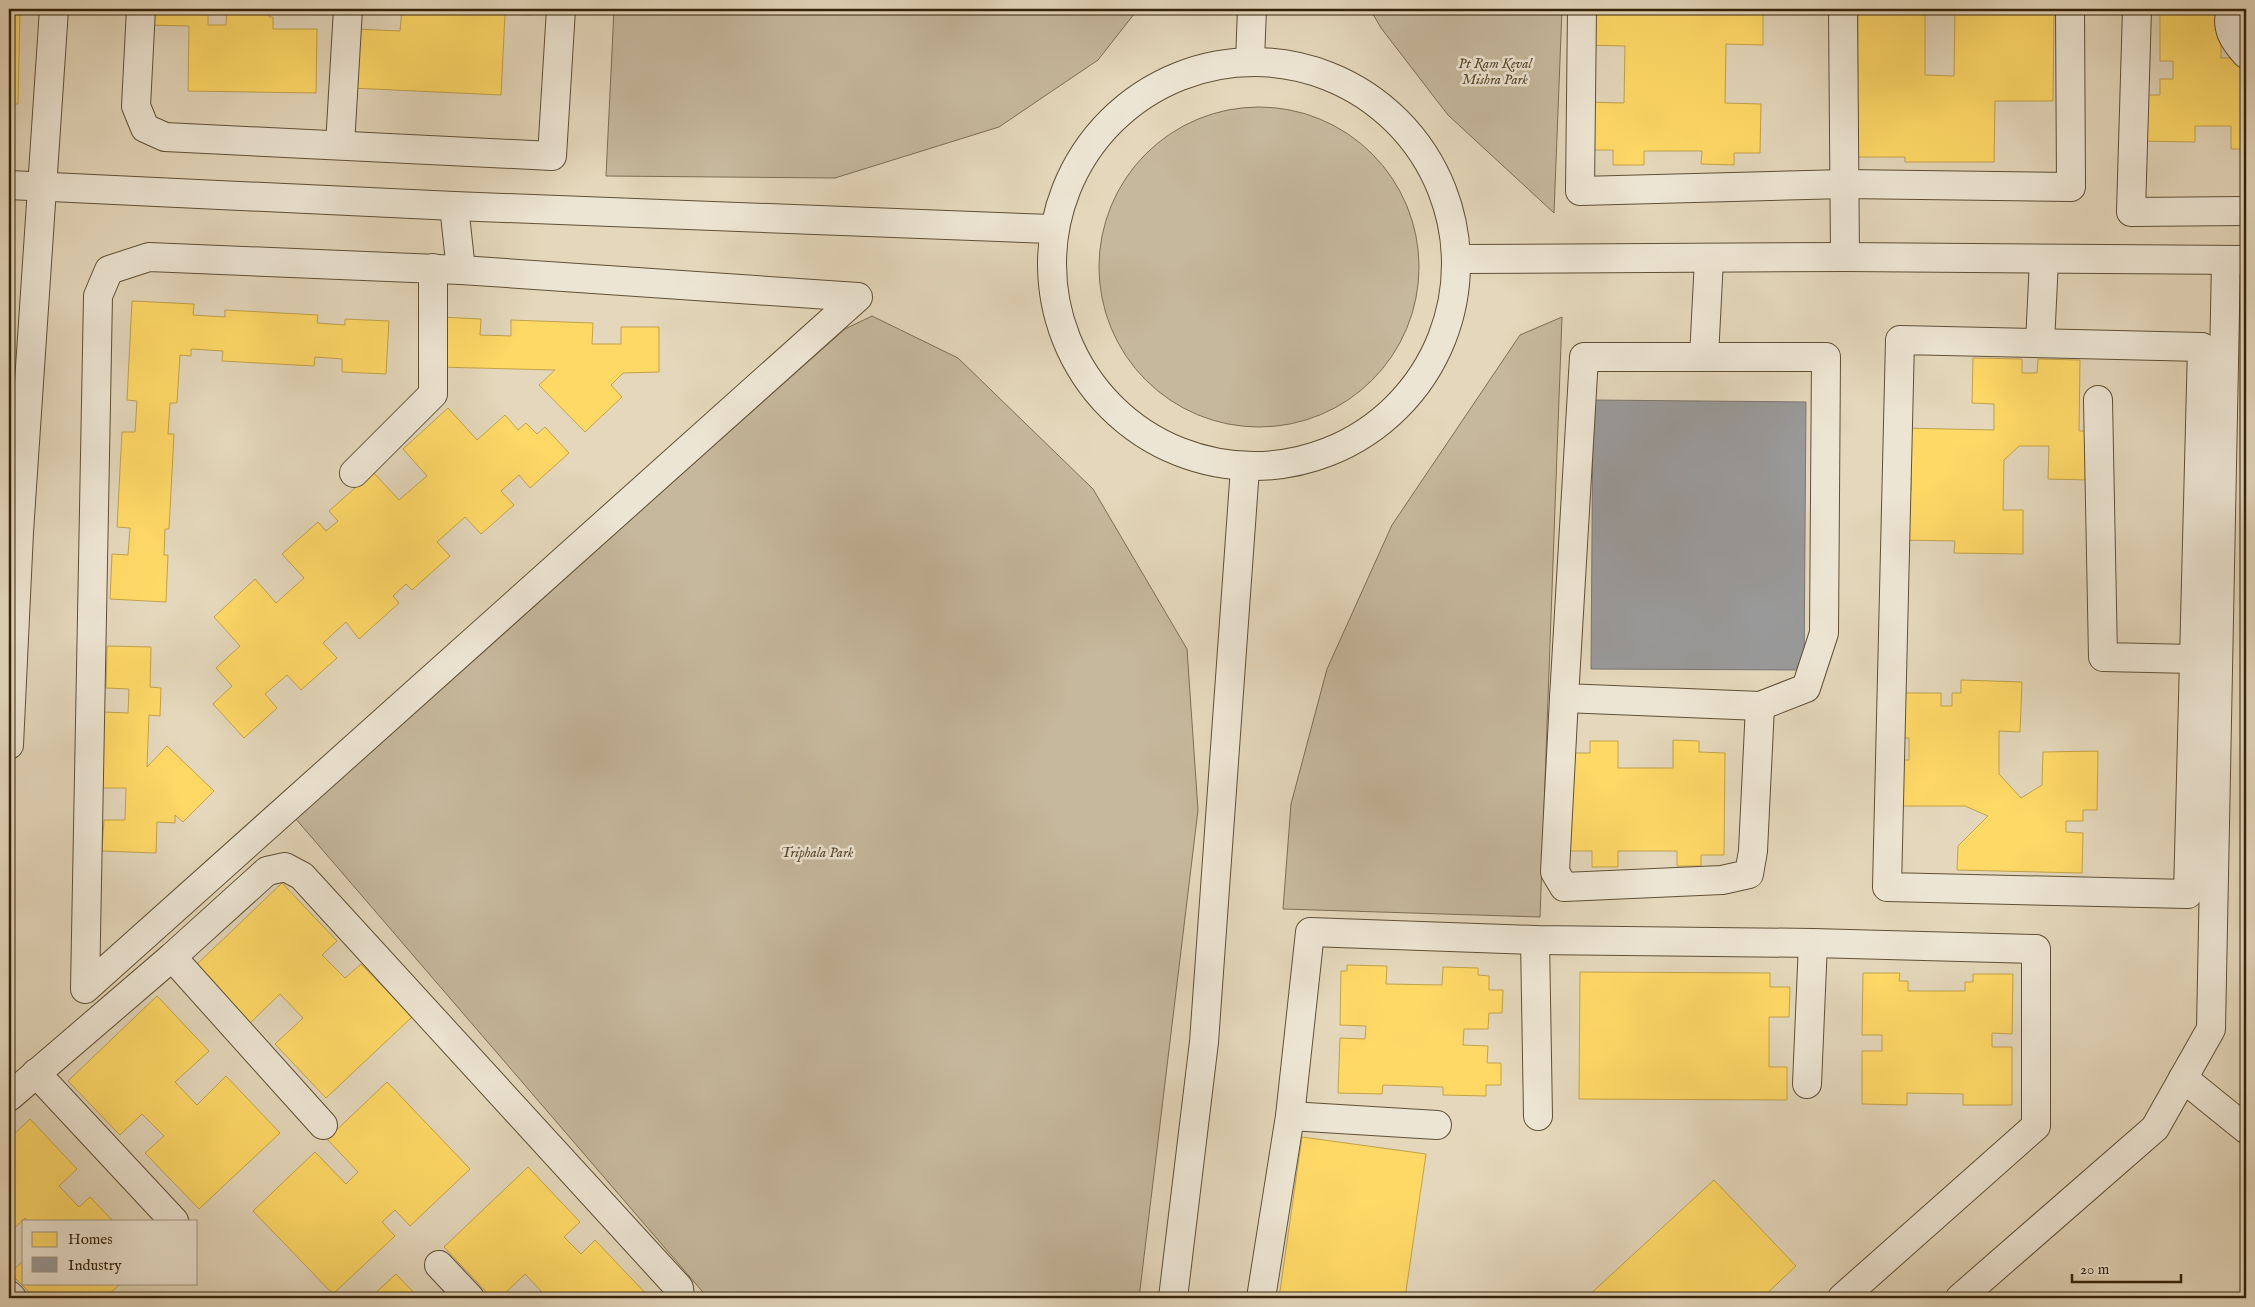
<svg xmlns="http://www.w3.org/2000/svg" width="2255" height="1307" font-family="'IM FELL English',serif">
  <style>
    .green { fill: #c6b89d; stroke: #7d6e53 }
    .homes { fill: #ffd966; stroke: #c2a24a }
    .industry { fill: #999; stroke: #7b766e }
    .lines { fill: none; stroke-linecap: round; stroke-linejoin: round }
    .minor-casing { stroke: #605036; stroke-width: 30 }
    .minor { stroke: #ede5d3; stroke-width: 28 }
    .labels { text-anchor: middle; dominant-baseline: central; stroke-width: 5; stroke-linejoin: round; paint-order: stroke }
    .park-label { font-size: 14px; font-style: italic; fill: #58482e; stroke: #ede5d3 }
  </style>
  <rect width="100%" height="100%" fill="#e4d7bb"/>
  <filter id="stains"><feTurbulence type="fractalNoise" baseFrequency=".004" numOctaves="4"/><feColorMatrix values="0 0 0 0 .2 0 0 0 0 .09 0 0 0 0 .02 0 0 0 .5 -.17"/></filter>
  <radialGradient id="worn" r=".72"><stop offset=".6" stop-color="#630" stop-opacity="0"/><stop offset="1" stop-color="#630" stop-opacity=".3"/></radialGradient>
  <g class="green">
    <path d="M614 9H1138L1098 60 999 127 835 178 606 176Z"/>
    <path d="M1370 9H1562L1554 213 1448 115 1381 28Z"/>
    <circle cx="1259" cy="267" r="160"/>
    <path d="M872 316 958 358 1093 489 1187 649 1198 810 1139 1298H708L295 818 845 329Z"/>
    <path d="M1562 317 1540 917 1283 909 1291 804 1327 669 1392 525 1520 335Z"/>
  </g>
  <g class="homes">
    <path d="M9 9H20L18 104H9Z"/>
    <path d="M150 9H208V25H226L227 9H270L269 17H273V29H317L316 93 188 91 189 26 150 25Z"/>
    <path d="M402 9H532L531 15 505 14 501 95 351 88 355 29 400 31Z"/>
    <path d="M1585 9H1763V45L1726 44 1725 103 1761 104 1760 153H1734V165L1701 164 1702 151H1644V165H1613V150H1582L1583 102 1624 103 1625 46 1584 45Z"/>
    <path d="M1955 9H2054L2053 101H1995L1994 162H1905V157H1857L1858 13H1925V75L1954 76Z"/>
    <path d="M2160 9H2221V58H2246V149H2231V126H2195V142L2138 141 2146 95H2160V79H2173V61H2160Z"/>
    <path d="M132 301 194 304 193 315 225 317V310L318 315 317 323 345 325V319L389 321 386 374 342 372V359L315 357 314 366 222 361 223 351 191 349V356L180 355 177 403H170L168 434H174L169 529H165L164 555H168L166 602 110 599 112 554 128 555 130 528 117 527 122 432H135L137 401 127 400Z"/>
    <path d="M440 317 481 319 480 335 511 336V320L593 323 592 344H621V327H659V372L623 373 611 385 622 397 585 432 539 385 555 370 437 367Z"/>
    <path d="M1973 358 2022 359V373H2037L2038 359 2080 360 2079 431H2090L2089 480 2048 479 2049 446H2019L2004 460 2003 510H2023V554L1954 553 1955 541 1899 540 1900 491H1911V478H1901L1902 428 1994 430V404L1972 403Z"/>
    <path d="M448 408 477 440 505 415 518 430 526 423 537 434 545 427 569 453 530 488 519 475 501 491 514 505 481 534 465 517 437 542 450 556 412 590 406 584 393 596 399 603 359 639 346 622 323 643 337 658 301 690 287 675 265 694 277 708 244 738 213 704 232 686 216 668 240 646 214 617 255 579 276 603 304 578 282 554 318 522 326 531 338 521 329 511 373 472 399 500 427 476 403 449Z"/>
    <path d="M107 646 151 647 150 687 161 688 160 716 149 715 147 767 167 746 214 791 183 822 175 815V823L157 822 156 853 102 851 104 820H125L126 788H100L103 712 128 713 129 689 106 688Z"/>
    <path d="M1961 680 2022 682 2020 732 1999 731V774L2021 798 2042 785 2043 752 2098 751 2097 810H2083V821H2066V832L2083 833 2082 873 1957 870 1958 846 1988 816 1965 806H1897V760H1909V738H1897V693H1941V706H1952V693H1961Z"/>
    <path d="M1673 740 1699 741V752L1725 753 1724 855H1701V866H1677V851H1618V867H1592V851H1564L1565 753H1590V741H1618V768H1673Z"/>
    <path d="M282 883 337 941 322 955 345 978 361 964 412 1017 326 1098 275 1044 303 1018 280 994 246 1027 191 970Z"/>
    <path d="M1347 965 1387 966 1386 984 1442 985 1443 967 1478 968V975L1489 976V990H1503L1502 1013H1489L1488 1029H1464L1463 1045 1488 1046 1487 1063H1501V1085H1486V1096L1443 1095V1087L1383 1085 1382 1094 1338 1093 1340 1038 1365 1039 1366 1026 1340 1025 1341 971H1347Z"/>
    <path d="M1580 972 1770 973V987H1790L1789 1017H1769V1067H1787V1100L1579 1099Z"/>
    <path d="M1863 973H1900L1899 981H1908V991H1965V982H1973V974H2013L2012 1034 1992 1033V1047H2012V1105H1963V1094L1907 1093V1105L1862 1104V1051H1882V1035H1862Z"/>
    <path d="M157 996 209 1051 175 1082 197 1105 226 1076 280 1133 199 1209 145 1153 164 1136 142 1114 120 1135 68 1081Z"/>
    <path d="M387 1082 470 1169 410 1226 395 1210 382 1222 395 1236 333 1294 253 1211 315 1152 346 1184 358 1172 327 1139Z"/>
    <path d="M30 1119 77 1169 59 1186 79 1207 90 1197 113 1221H28L25 1218 9 1233V1139Z"/>
    <path d="M1302 1137 1426 1154 1405 1298H1279Z"/>
    <path d="M528 1167 580 1222 564 1237 581 1254 595 1240 650 1298H534L541 1291 525 1274 500 1298H492L444 1247Z"/>
    <path d="M1714 1180 1796 1266 1762 1298H1586Z"/>
    <path d="M24 1260V1283H121L105 1298H35L10 1273Z"/>
    <path d="M396 1274 419 1298H370Z"/>
  </g>
  <path class="industry" d="M1593 400 1806 402 1804 670 1591 669Z"/>
  <g class="lines">
    <g class="minor-casing">
      <g id="minor">
        <path d="M141 9 136 106 145 128 165 137 552 156 561 9"/>
        <path d="M1582 9 1580 191 1845 184 2071 187 2070 9"/>
        <path d="M1843 9 1845 257"/>
        <path d="M2137 9 2131 212 2246 211"/>
        <path d="M2231 9C2225 28 2234 41 2246 54"/>
        <path d="M1250 60 1252 9"/>
        <circle cx="1254" cy="264" r="202"/>
        <path d="M340 145 348 9"/>
        <path d="M9 185 454 206 1051 229"/>
        <path d="M454 206 461 270"/>
        <path d="M149 257 461 270 858 297 85 989 98 296 109 270Z"/>
        <path d="M1458 259 1845 257 2246 260"/>
        <path d="M1900 340 2202 347 2188 894 1887 887Z"/>
        <path d="M2040 343 2044 260"/>
        <path d="M1584 357H1826L1824 633 1806 688 1760 706 1564 698Z"/>
        <path d="M1704 357 1709 259"/>
        <path d="M2098 400 2103 657 2194 659"/>
        <path d="M354 473 433 394V268"/>
        <path d="M1564 698 1555 872 1564 887 1722 880 1749 874 1753 851 1760 706"/>
        <path d="M9 745 19 532 54 9"/>
        <path d="M1535 940 1538 1116"/>
        <path d="M172 957 323 1125"/>
        <path d="M36 1073 174 1221"/>
        <path d="M2183 1078 2246 1129"/>
        <path d="M1807 1084 1813 943"/>
        <path d="M9 1097 172 957 267 871 285 867 302 876 679 1288 680 1298"/>
        <path d="M1290 1116 1437 1125"/>
        <path d="M439 1265 470 1298"/>
        <path d="M9 1295 12 1298"/>
        <path d="M1173 1298 1204 1042 1245 468"/>
        <path d="M1261 1298 1290 1116 1310 932 1535 940 1813 943 2036 949V1126L1842 1298"/>
        <path d="M1960 1298 2155 1128 2211 1029 2226 260"/>
      </g>
    </g>
    <use href="#minor" class="minor"/>
  </g>
  <g class="labels">
    <g class="park-label">
      <text x="1495" y="64">Pt Ram Keval<tspan x="1495" dy="16">Mishra Park</tspan></text>
      <text x="817" y="853">Triphala Park</text>
    </g>
  </g>
  <rect width="2255" height="1307" fill="none" stroke="#e4d7bb" stroke-width="30"/>
  <rect x="10" y="10" width="2235" height="1287" fill="none" stroke="#342309" stroke-width="2.5"/>
  <rect x="15" y="15" width="2225" height="1277" fill="none" stroke="#342309"/>
  <rect x="22" y="1220" width="175" height="65" fill="#ede5d3" stroke="#a39782"/>
  <rect x="32" y="1232" width="25" height="15" fill="#ffd966" stroke="#a39782"/>
  <text x="68" y="1244" font-size="15" fill="#342309">Homes</text>
  <rect x="32" y="1257" width="25" height="15" fill="#999999" stroke="#a39782"/>
  <text x="68" y="1270" font-size="15" fill="#342309">Industry</text>
  <path d="M2072 1274v8h109v-8" fill="none" stroke="#342309" stroke-width="2.5"/>
  <text x="2080" y="1274" font-size="15" fill="#342309" stroke="#ede5d3" stroke-width="4" paint-order="stroke">20 m</text>
  <rect width="100%" height="100%" filter="url(#stains)"/>
  <rect width="100%" height="100%" fill="url(#worn)"/>
</svg>
